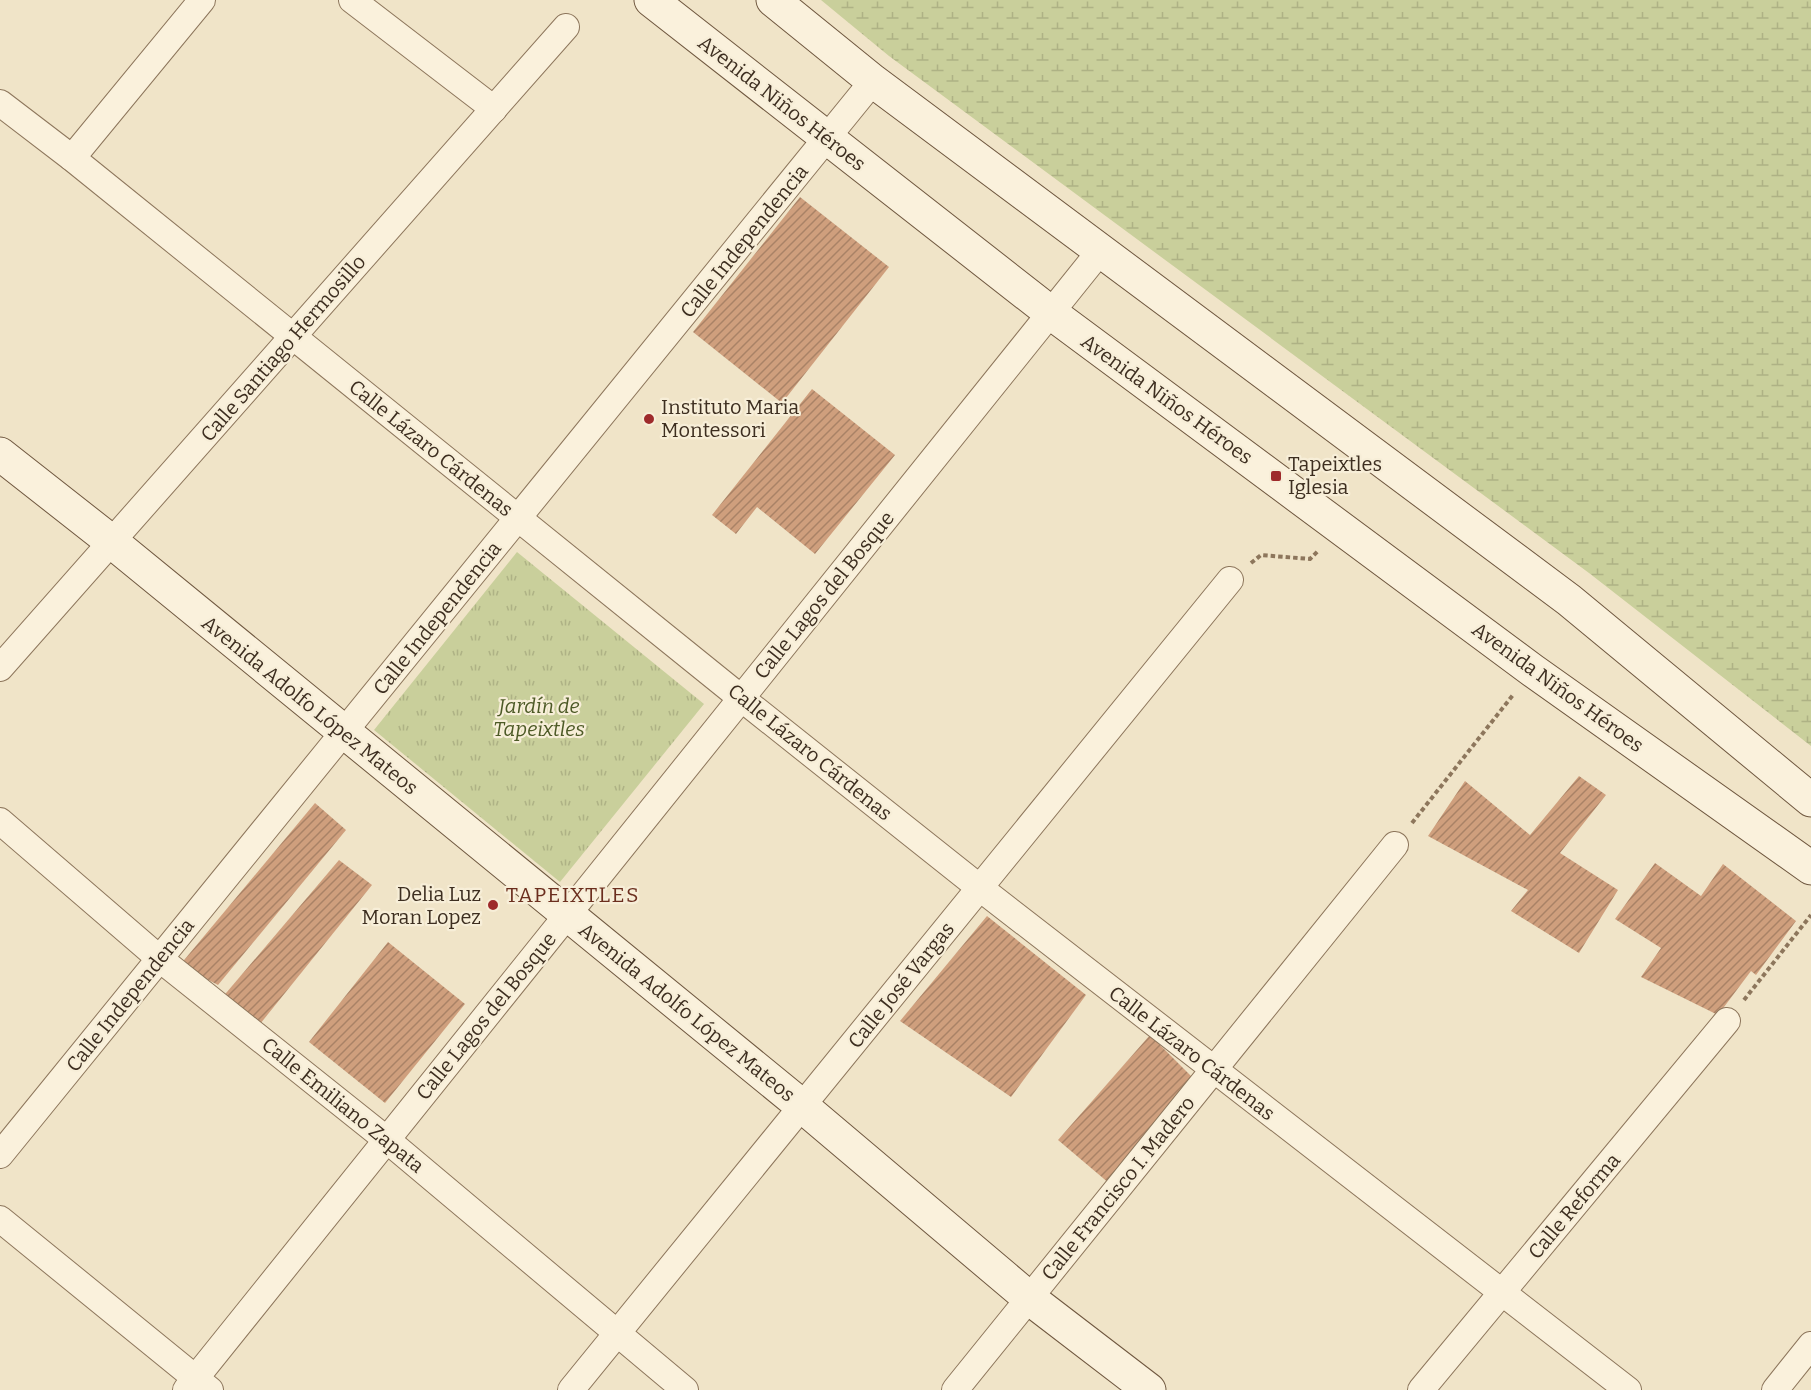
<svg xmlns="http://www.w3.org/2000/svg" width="1811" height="1390" font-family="Bitter,serif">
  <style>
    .grass { fill: url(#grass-tufts) }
    .wetland { fill: url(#wetland-marsh) }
    .building { fill: url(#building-hatch) }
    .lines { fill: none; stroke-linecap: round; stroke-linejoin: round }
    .street-casing { stroke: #8d765c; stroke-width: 28 }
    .secondary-casing { stroke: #6f573f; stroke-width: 35 }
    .path { stroke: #8d765c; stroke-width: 4; stroke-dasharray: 4.5 3; stroke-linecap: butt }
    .street { stroke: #faf1dc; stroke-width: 26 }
    .secondary { stroke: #faf1dc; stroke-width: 33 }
    .poi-dot { fill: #9e2a2b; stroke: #f7eed8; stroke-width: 2 }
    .labels { text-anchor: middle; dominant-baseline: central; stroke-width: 4.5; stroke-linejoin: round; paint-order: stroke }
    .street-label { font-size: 20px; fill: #3d2e20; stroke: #f7eed8 }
    .poi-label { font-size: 20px; fill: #3d2e20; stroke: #f7eed8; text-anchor: start }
    .park-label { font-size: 20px; font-style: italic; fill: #4d5a26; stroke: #f7eed8 }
    .neighbourhood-label { font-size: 21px; letter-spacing: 1.5px; fill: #6b2e1e; stroke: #f7eed8 }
  </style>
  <defs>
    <pattern id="grass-tufts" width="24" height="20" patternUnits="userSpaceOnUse" patternTransform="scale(1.5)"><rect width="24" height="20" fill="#c9cf9b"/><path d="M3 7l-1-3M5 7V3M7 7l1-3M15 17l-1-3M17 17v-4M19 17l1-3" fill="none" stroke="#aeb285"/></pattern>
    <pattern id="wetland-marsh" width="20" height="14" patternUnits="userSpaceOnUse" patternTransform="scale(1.5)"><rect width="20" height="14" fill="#c9cf9b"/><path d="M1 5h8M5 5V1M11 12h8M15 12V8" fill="none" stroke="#aeb285"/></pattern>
    <pattern id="building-hatch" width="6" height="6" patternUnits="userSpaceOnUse" patternTransform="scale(1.5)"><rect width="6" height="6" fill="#cf9f7d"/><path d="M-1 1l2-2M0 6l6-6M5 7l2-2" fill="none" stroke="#a98266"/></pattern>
  </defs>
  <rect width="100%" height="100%" fill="#f0e4c8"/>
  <path class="grass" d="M517 552 704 704 560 882 374 730Z"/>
  <path class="wetland" d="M821 0H1811V746L1589 573 889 56Z"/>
  <g class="building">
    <path d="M800 197 889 267 782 403 693 332Z"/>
    <path d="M812 389 895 455 815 554 757 507 736 534 712 515Z"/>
    <path d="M1579 776 1606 795 1560 853 1618 890 1579 953 1511 911 1528 890 1428 836 1465 781 1530 835Z"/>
    <path d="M315 803 346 830 218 985 180 965Z"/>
    <path d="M339 860 372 885 256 1029 221 999Z"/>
    <path d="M1655 863 1701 896 1723 864 1796 921 1756 975 1751 971 1718 1015 1641 977 1661 948 1615 919Z"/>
    <path d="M987 916 1086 995 1011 1097 900 1021Z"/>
    <path d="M388 942 465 1004 385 1103 309 1042Z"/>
    <path d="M1150 1035 1192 1077 1110 1184 1058 1140Z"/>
  </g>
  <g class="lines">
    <g class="street-casing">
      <g id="street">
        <path d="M352 0 494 109"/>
        <path d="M0 103 72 158 741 698 980 888 1628 1390"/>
        <path d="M72 158 202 0"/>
        <path d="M0 668 566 27"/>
        <path d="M0 821 160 959 387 1140 685 1390"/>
        <path d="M0 1155 873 81"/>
        <path d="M0 1219 210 1390"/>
        <path d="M186 1390 1101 250"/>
        <path d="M571 1390 1230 580"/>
        <path d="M955 1390 1395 845"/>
        <path d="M1421 1390 1727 1021"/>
        <path d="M1775 1390 1811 1345"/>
      </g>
    </g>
    <g class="secondary-casing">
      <g id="secondary">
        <path d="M651 0 1051 313 1532 670 1811 868"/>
        <path d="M773 0 873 81 1569 600 1811 800"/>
        <path d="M0 454 112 542 802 1106 1029 1298 1149 1390"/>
      </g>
    </g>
    <g class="path">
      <path d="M1251 563 1261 555 1310 559 1318 551"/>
      <path d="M1412 823 1513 695"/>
      <path d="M1744 1000 1811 915"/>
    </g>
    <use href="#street" class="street"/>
    <use href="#secondary" class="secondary"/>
  </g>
  <g class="poi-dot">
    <circle cx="649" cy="419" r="6"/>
    <rect x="1270" y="470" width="12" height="12" rx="3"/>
    <circle cx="493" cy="905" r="6"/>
  </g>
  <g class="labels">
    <g class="street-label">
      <text transform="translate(782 103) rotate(38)">Avenida Niños Héroes</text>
      <text transform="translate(744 241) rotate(-51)">Calle Independencia</text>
      <text transform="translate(283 348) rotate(-49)">Calle Santiago Hermosillo</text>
      <text transform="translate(1167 399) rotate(36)">Avenida Niños Héroes</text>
      <text transform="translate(431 448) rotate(39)">Calle Lázaro Cárdenas</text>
      <text transform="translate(824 595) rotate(-51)">Calle Lagos del Bosque</text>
      <text transform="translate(437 618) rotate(-51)">Calle Independencia</text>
      <text transform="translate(1558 687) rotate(36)">Avenida Niños Héroes</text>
      <text transform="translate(310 705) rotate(39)">Avenida Adolfo López Mateos</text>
      <text transform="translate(810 752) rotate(39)">Calle Lázaro Cárdenas</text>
      <text transform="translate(901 985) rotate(-51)">Calle José Vargas</text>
      <text transform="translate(130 995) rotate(-51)">Calle Independencia</text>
      <text transform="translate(687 1012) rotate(39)">Avenida Adolfo López Mateos</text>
      <text transform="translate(486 1016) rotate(-51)">Calle Lagos del Bosque</text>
      <text transform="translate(1192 1053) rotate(38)">Calle Lázaro Cárdenas</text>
      <text transform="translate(343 1105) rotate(39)">Calle Emiliano Zapata</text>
      <text transform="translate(1118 1188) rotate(-51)">Calle Francisco I. Madero</text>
      <text transform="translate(1574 1206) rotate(-50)">Calle Reforma</text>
    </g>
    <g class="poi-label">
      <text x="661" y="407">Instituto Maria<tspan x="661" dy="23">Montessori</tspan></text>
      <text x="1288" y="464">Tapeixtles<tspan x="1288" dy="23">Iglesia</tspan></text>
      <text x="481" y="894" text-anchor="end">Delia Luz<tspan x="481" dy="23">Moran Lopez</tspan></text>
    </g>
    <g class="park-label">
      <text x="539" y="706">Jardín de<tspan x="539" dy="23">Tapeixtles</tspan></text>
    </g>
    <g class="neighbourhood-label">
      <text x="573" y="895">TAPEIXTLES</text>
    </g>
  </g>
</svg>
